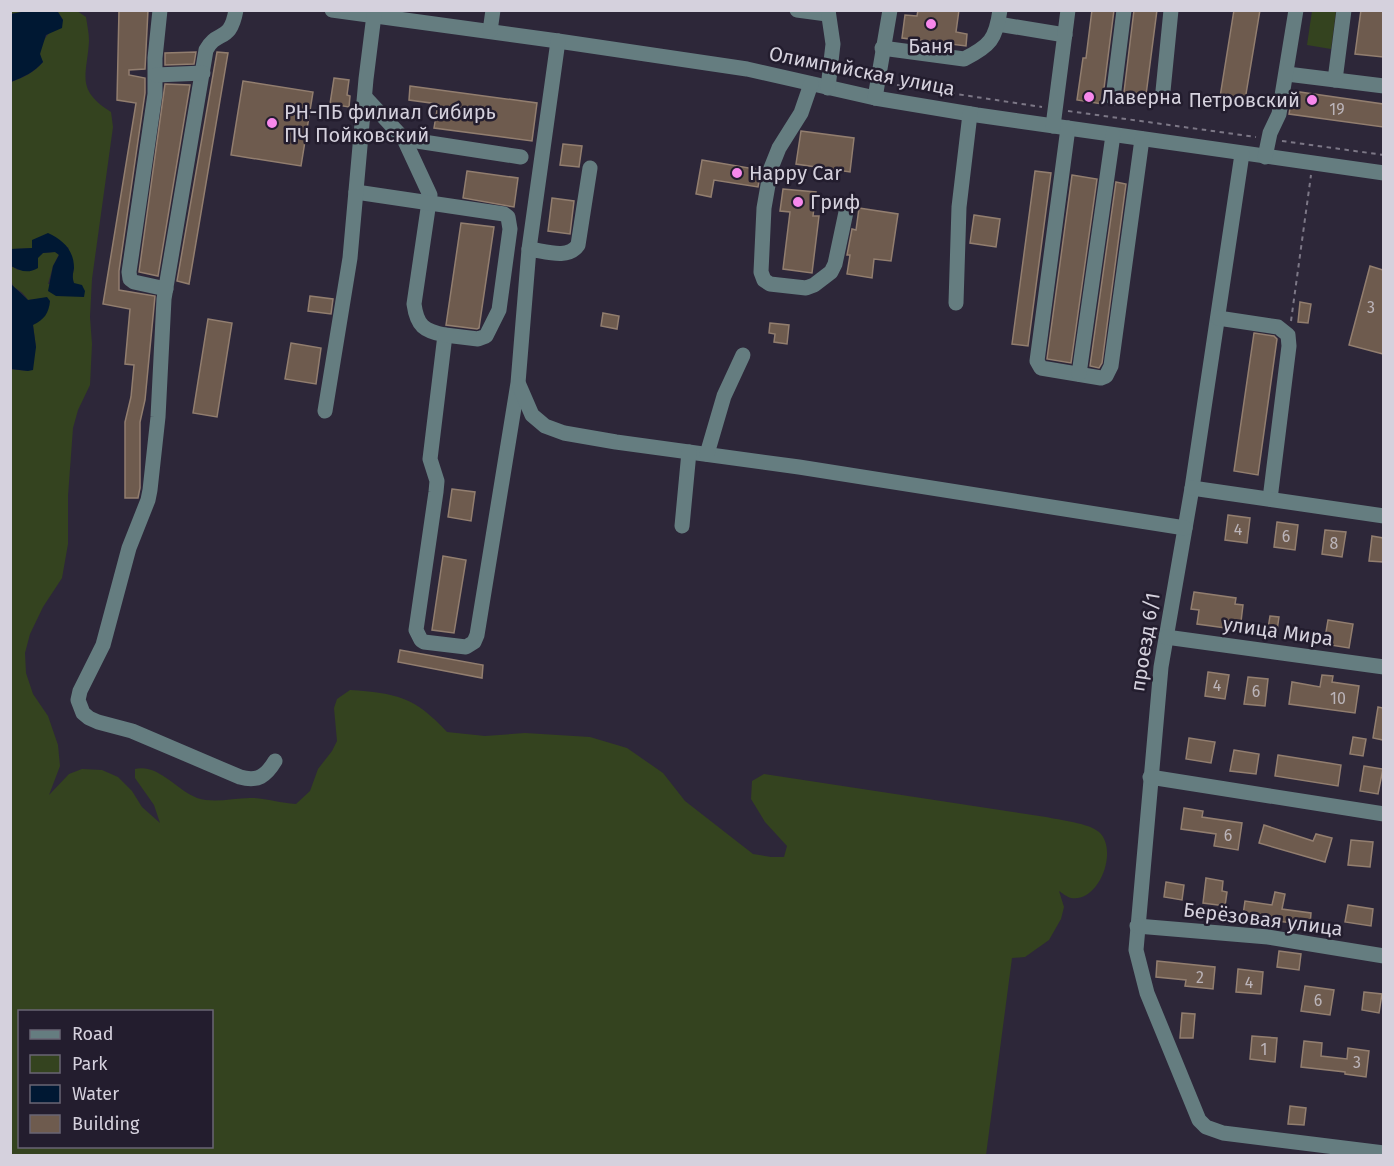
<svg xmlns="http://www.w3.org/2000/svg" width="1394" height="1166" font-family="'Fira Sans',sans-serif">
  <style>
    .green { fill: #34431f; fill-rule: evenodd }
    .water { fill: #001833 }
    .building { fill: #6e5b4e; stroke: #927e6f; stroke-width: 1.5 }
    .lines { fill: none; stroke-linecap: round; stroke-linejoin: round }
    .path { stroke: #7c7786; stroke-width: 2; stroke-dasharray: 4.5 4.5; stroke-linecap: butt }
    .minor { stroke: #657d80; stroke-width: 15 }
    .poi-dot { fill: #f788ec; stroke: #231d2e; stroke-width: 2 }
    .labels { text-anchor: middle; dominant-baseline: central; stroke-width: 5; stroke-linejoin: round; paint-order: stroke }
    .number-label { font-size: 16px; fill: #bbb4b9 }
    .poi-label { font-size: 20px; fill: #d5d1dd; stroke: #231d2e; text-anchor: start }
    .street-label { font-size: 20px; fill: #d5d1dd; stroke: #231d2e }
  </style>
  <rect width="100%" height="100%" fill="#2d2739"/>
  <g class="green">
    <path d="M11 11H77L86 17C87 24 89 33 89 41 87 76 75 89 111 112L113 127 92 279 90 317 92 344 90 385 78 410 73 428 68 496V544L62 578 43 607 30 634 25 653 26 673 33 694 48 716 58 745 60 766 49 795 69 774 82 769 102 770 118 777 132 791 142 807 160 823 154 805 135 778V769C159 764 176 790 197 798 216 804 235 797 254 798 268 799 281 803 296 804L310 791 318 769 332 751 337 741 334 708 337 699 350 690C396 693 415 697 447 732L485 736 525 733 590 737 627 748 663 773 685 801 753 854 771 857H784L787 846 765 822 751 799 752 781 764 774 1046 817C1059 820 1089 823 1099 832 1119 850 1099 903 1071 898 1067 897 1062 893 1059 891L1064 907 1061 919 1049 940 1025 957 1012 958 986 1155H11L10 369 28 371 36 347 33 325 47 298 28 300C16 281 11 298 11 266L18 270 43 253 55 252 59 254 53 266 48 284 74 283 72 278 74 268 68 247 11 249V82C24 77 34 73 43 62 33 47 51 30 63 20L58 12 27 11 11 14ZM20 1012H212V1146H20Z"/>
    <path d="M1312 11H1336L1331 49 1307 45Z"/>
  </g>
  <g class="water">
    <path d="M27 11 58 12 63 20 62 28 46 35 40 54 43 62C34 72 24 77 11 82V14Z"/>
    <path d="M48 233C63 240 74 250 74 268 73 274 72 277 74 283L82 285 85 291 84 297 56 296 48 291 53 266 59 255 55 252 43 253 38 258V268C28 274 20 271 11 266V249L32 248V240Z"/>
    <path d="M11 284 28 300 47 297 50 301C49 313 44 320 33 325L36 347 33 370 28 371 11 369Z"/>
  </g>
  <g class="building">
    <path d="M119 10H148L145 69 129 70V75L145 78V93L119 271V290L155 296 145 400 140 422V488L138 498H125V422L131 397 134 365 125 364 130 309 103 304 136 103 117 100Z"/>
    <path d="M918 10H959L956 32 967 34 966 46 902 38 905 15 917 16Z"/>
    <path d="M1092 10H1114L1102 104 1077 100 1083 58H1086Z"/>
    <path d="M1134 10H1157L1146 95 1124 92Z"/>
    <path d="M1234 10H1260L1245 100 1220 97Z"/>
    <path d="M1361 10H1383V57L1355 54Z"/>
    <path d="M196 52 194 64 165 65V53Z"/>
    <path d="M217 52 228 53 189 284 177 281Z"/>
    <path d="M334 78 349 80 347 95 350 96 349 107 330 104Z"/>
    <path d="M243 81 313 92 301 166 231 155Z"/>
    <path d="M165 84 190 85 158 276 139 272Z"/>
    <path d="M410 86 537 103 532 141 434 128 438 104 409 100Z"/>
    <path d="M1293 91 1383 104V127L1289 114Z"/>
    <path d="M801 131 854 138 850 172 796 164Z"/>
    <path d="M563 144 582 146 579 167 560 165Z"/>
    <path d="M702 160 761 170 758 187 714 180 711 197 696 194Z"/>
    <path d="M467 171 518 178 514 207 463 198Z"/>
    <path d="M1035 171 1051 173 1028 346 1012 344Z"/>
    <path d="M1072 175 1097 179 1071 363 1047 359Z"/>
    <path d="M1116 182 1126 184 1102 363 1099 368 1090 366Z"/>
    <path d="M783 189 816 192 813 216H819L812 273 783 269 790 212 780 211Z"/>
    <path d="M552 198 574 201 570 234 548 231Z"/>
    <path d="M859 208 898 214 891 261 874 259 872 278 847 274 850 255H847L852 229 856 230Z"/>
    <path d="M974 215 1000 219 996 247 970 243Z"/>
    <path d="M461 223 494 227 479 328 477 329 446 325Z"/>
    <path d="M1370 266 1383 270V354L1349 345Z"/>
    <path d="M310 296 333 299 331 314 308 311Z"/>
    <path d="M1300 302 1311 304 1308 323 1298 322Z"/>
    <path d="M603 313 619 316 617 329 601 326Z"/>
    <path d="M208 319 232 323 217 417 193 413Z"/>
    <path d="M770 323 789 325 787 344 774 342 775 334 769 333Z"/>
    <path d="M1254 333 1274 336 1277 339 1258 475 1234 471Z"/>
    <path d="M291 343 321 348 316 384 285 379Z"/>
    <path d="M452 489 475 492 471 521 448 517Z"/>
    <path d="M1228 515 1250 518 1247 543 1225 540Z"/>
    <path d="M1277 522 1298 525 1295 550 1274 547Z"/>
    <path d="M1325 530 1346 532 1342 557 1322 554Z"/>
    <path d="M1372 536 1383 538V562L1369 561Z"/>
    <path d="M443 556 466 560 454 633 432 630Z"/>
    <path d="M1194 592 1236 598 1235 604 1243 605 1240 630 1197 624 1199 610 1191 609Z"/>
    <path d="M1270 616 1279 617 1276 637 1267 635Z"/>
    <path d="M1328 620 1353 624 1349 648 1324 644Z"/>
    <path d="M400 650 483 665 482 678 398 662Z"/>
    <path d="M1208 672 1229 675 1225 699 1205 696Z"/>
    <path d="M1322 675 1333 676 1332 682 1359 686 1355 713 1289 704 1292 682 1320 687Z"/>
    <path d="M1248 677 1268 679 1265 706 1244 704Z"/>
    <path d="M1378 707 1383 708V740L1373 738Z"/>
    <path d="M1353 737 1366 739 1363 756 1350 754Z"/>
    <path d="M1189 738 1215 742 1211 763 1186 759Z"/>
    <path d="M1234 750 1259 754 1256 774 1230 771Z"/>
    <path d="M1278 755 1341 765 1338 786 1275 776Z"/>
    <path d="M1364 766 1383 769 1378 794 1360 791Z"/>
    <path d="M1184 808 1203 811 1202 817 1242 823 1238 850 1214 846 1216 834 1181 829Z"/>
    <path d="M1264 825 1313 841 1316 834 1332 838 1325 862 1259 843Z"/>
    <path d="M1351 840 1373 842 1370 867 1348 865Z"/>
    <path d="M1206 878 1223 881 1222 891 1227 892 1225 906 1203 903Z"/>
    <path d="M1166 882 1184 885 1182 900 1164 897Z"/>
    <path d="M1275 892 1285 894 1282 909 1311 913 1310 925 1268 920 1267 926 1242 922 1245 901 1272 905Z"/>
    <path d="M1348 905 1373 909 1371 926 1345 922Z"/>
    <path d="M1279 951 1301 954 1299 970 1277 967Z"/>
    <path d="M1157 961 1215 967 1213 989 1185 986 1186 980 1156 977Z"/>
    <path d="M1238 969 1263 972 1261 994 1236 992Z"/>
    <path d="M1305 986 1334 990 1330 1015 1301 1011Z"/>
    <path d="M1364 992 1382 994 1379 1013 1362 1010Z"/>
    <path d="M1182 1013 1195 1014 1193 1038H1180Z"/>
    <path d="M1252 1036 1277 1038 1275 1062 1250 1059Z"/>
    <path d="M1304 1041 1322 1043 1321 1056 1347 1059 1348 1048 1369 1051 1366 1077 1345 1074V1072L1301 1067Z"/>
    <path d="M1290 1106 1306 1108 1304 1125 1288 1124Z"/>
  </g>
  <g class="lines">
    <g class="path">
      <path d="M897 85 1042 107"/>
      <path d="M1068 111 1256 137"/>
      <path d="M1282 141 1384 155"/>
      <path d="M1291 321 1311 175"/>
    </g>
    <g class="minor">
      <path d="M160 10 155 58V94L129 272 130 279 134 282 166 289"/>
      <path d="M236 10C230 44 217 29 206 50L164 299 158 417 150 490 148 500 129 548 103 645 80 691 78 700 83 713 89 718 98 722 132 731 240 777C258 782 266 776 275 761"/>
      <path d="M332 10 558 41 747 69 875 98 977 115 1384 173"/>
      <path d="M797 10 827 14"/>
      <path d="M828 10 833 44 828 88"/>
      <path d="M998 24 1065 35"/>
      <path d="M490 31 493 10"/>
      <path d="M882 48 964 59C990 46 996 39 1000 10"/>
      <path d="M1287 74 1384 86"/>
      <path d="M156 75 203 73"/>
      <path d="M1335 80 1344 10"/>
      <path d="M811 84 801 113 779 148 771 168 764 208 761 272 764 280 770 284 806 288 814 285 831 272 835 264 846 212"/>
      <path d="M1163 91 1171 10"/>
      <path d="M365 97 404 139 430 195 414 304C417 326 424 331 445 335L430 459 437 481 436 492 416 630 421 640 424 642 466 647 474 642 477 635 518 383 529 249 558 41"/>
      <path d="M875 98 890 10"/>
      <path d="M1113 98 1124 10"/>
      <path d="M1053 126 1068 10"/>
      <path d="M1068 128 1037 361 1041 368 1101 378 1106 376 1111 366 1142 139"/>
      <path d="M404 139 521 157"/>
      <path d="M1242 154 1192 488 1161 667 1136 950 1147 993 1199 1120 1206 1127 1223 1133 1384 1153"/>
      <path d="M1265 157 1270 133 1279 114 1296 10"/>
      <path d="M356 192 504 214 508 217 510 229 499 310 486 336 478 339 445 335"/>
      <path d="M529 249C545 251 568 260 578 245L590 168"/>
      <path d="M956 303 959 207 970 114"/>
      <path d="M1218 318 1278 327 1288 335 1289 346 1270 499"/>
      <path d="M1079 374 1113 135"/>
      <path d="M519 385 532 415 545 426 564 433 616 442 799 467 1185 528"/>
      <path d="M325 411 350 258 366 79 374 15"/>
      <path d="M707 454 724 396 743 355"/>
      <path d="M1192 488 1384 516"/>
      <path d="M682 526 689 452"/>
      <path d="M1166 637 1384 667"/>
      <path d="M1150 777 1384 814"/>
      <path d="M1137 926 1268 937 1384 956"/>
    </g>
  </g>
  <g class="poi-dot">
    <circle cx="931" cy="24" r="6"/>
    <circle cx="1089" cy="97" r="6"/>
    <circle cx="1312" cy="100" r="6"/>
    <circle cx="272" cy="123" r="6"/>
    <circle cx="737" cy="173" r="6"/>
    <circle cx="798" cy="202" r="6"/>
  </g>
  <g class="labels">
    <g class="number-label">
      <text x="1337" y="109">19</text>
      <text x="1371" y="307">3</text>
      <text x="1238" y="529">4</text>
      <text x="1286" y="536">6</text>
      <text x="1334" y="543">8</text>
      <text x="1217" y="685">4</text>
      <text x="1256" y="691">6</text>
      <text x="1338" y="698">10</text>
      <text x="1228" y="835">6</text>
      <text x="1200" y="977">2</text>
      <text x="1249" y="982">4</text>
      <text x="1318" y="1000">6</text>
      <text x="1264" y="1049">1</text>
      <text x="1357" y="1062">3</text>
    </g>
    <g class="poi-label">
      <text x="931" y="46" text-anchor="middle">Баня</text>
      <text x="1101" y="97">Лаверна</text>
      <text x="1300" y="100" text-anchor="end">Петровский</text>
      <text x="284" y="112">РН-ПБ филиал Сибирь<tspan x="284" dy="23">ПЧ Пойковский</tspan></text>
      <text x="749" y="173">Happy Car</text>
      <text x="810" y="202">Гриф</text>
    </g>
    <g class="street-label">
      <text transform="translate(862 71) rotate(11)">Олимпийская улица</text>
      <text transform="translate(1278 631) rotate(8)">улица Мира</text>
      <text transform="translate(1145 642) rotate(-81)">проезд 6/1</text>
      <text transform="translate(1263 919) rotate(7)">Берёзовая улица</text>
    </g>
  </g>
  <rect width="1394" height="1166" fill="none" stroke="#d5d1dd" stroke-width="24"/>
  <rect x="18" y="1010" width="195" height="138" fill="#231d2e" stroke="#6a6574" stroke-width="1.5"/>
  <rect x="30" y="1030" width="30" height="9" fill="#657d80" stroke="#6a6574" stroke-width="1.5"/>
  <text x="72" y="1040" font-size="18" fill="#d5d1dd">Road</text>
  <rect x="30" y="1055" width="30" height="18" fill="#34431f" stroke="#6a6574" stroke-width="1.5"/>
  <text x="72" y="1070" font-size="18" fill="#d5d1dd">Park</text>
  <rect x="30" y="1085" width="30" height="18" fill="#001833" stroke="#6a6574" stroke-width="1.5"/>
  <text x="72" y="1100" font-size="18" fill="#d5d1dd">Water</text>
  <rect x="30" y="1115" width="30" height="18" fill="#6e5b4e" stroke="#6a6574" stroke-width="1.5"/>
  <text x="72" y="1130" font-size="18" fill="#d5d1dd">Building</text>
</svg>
